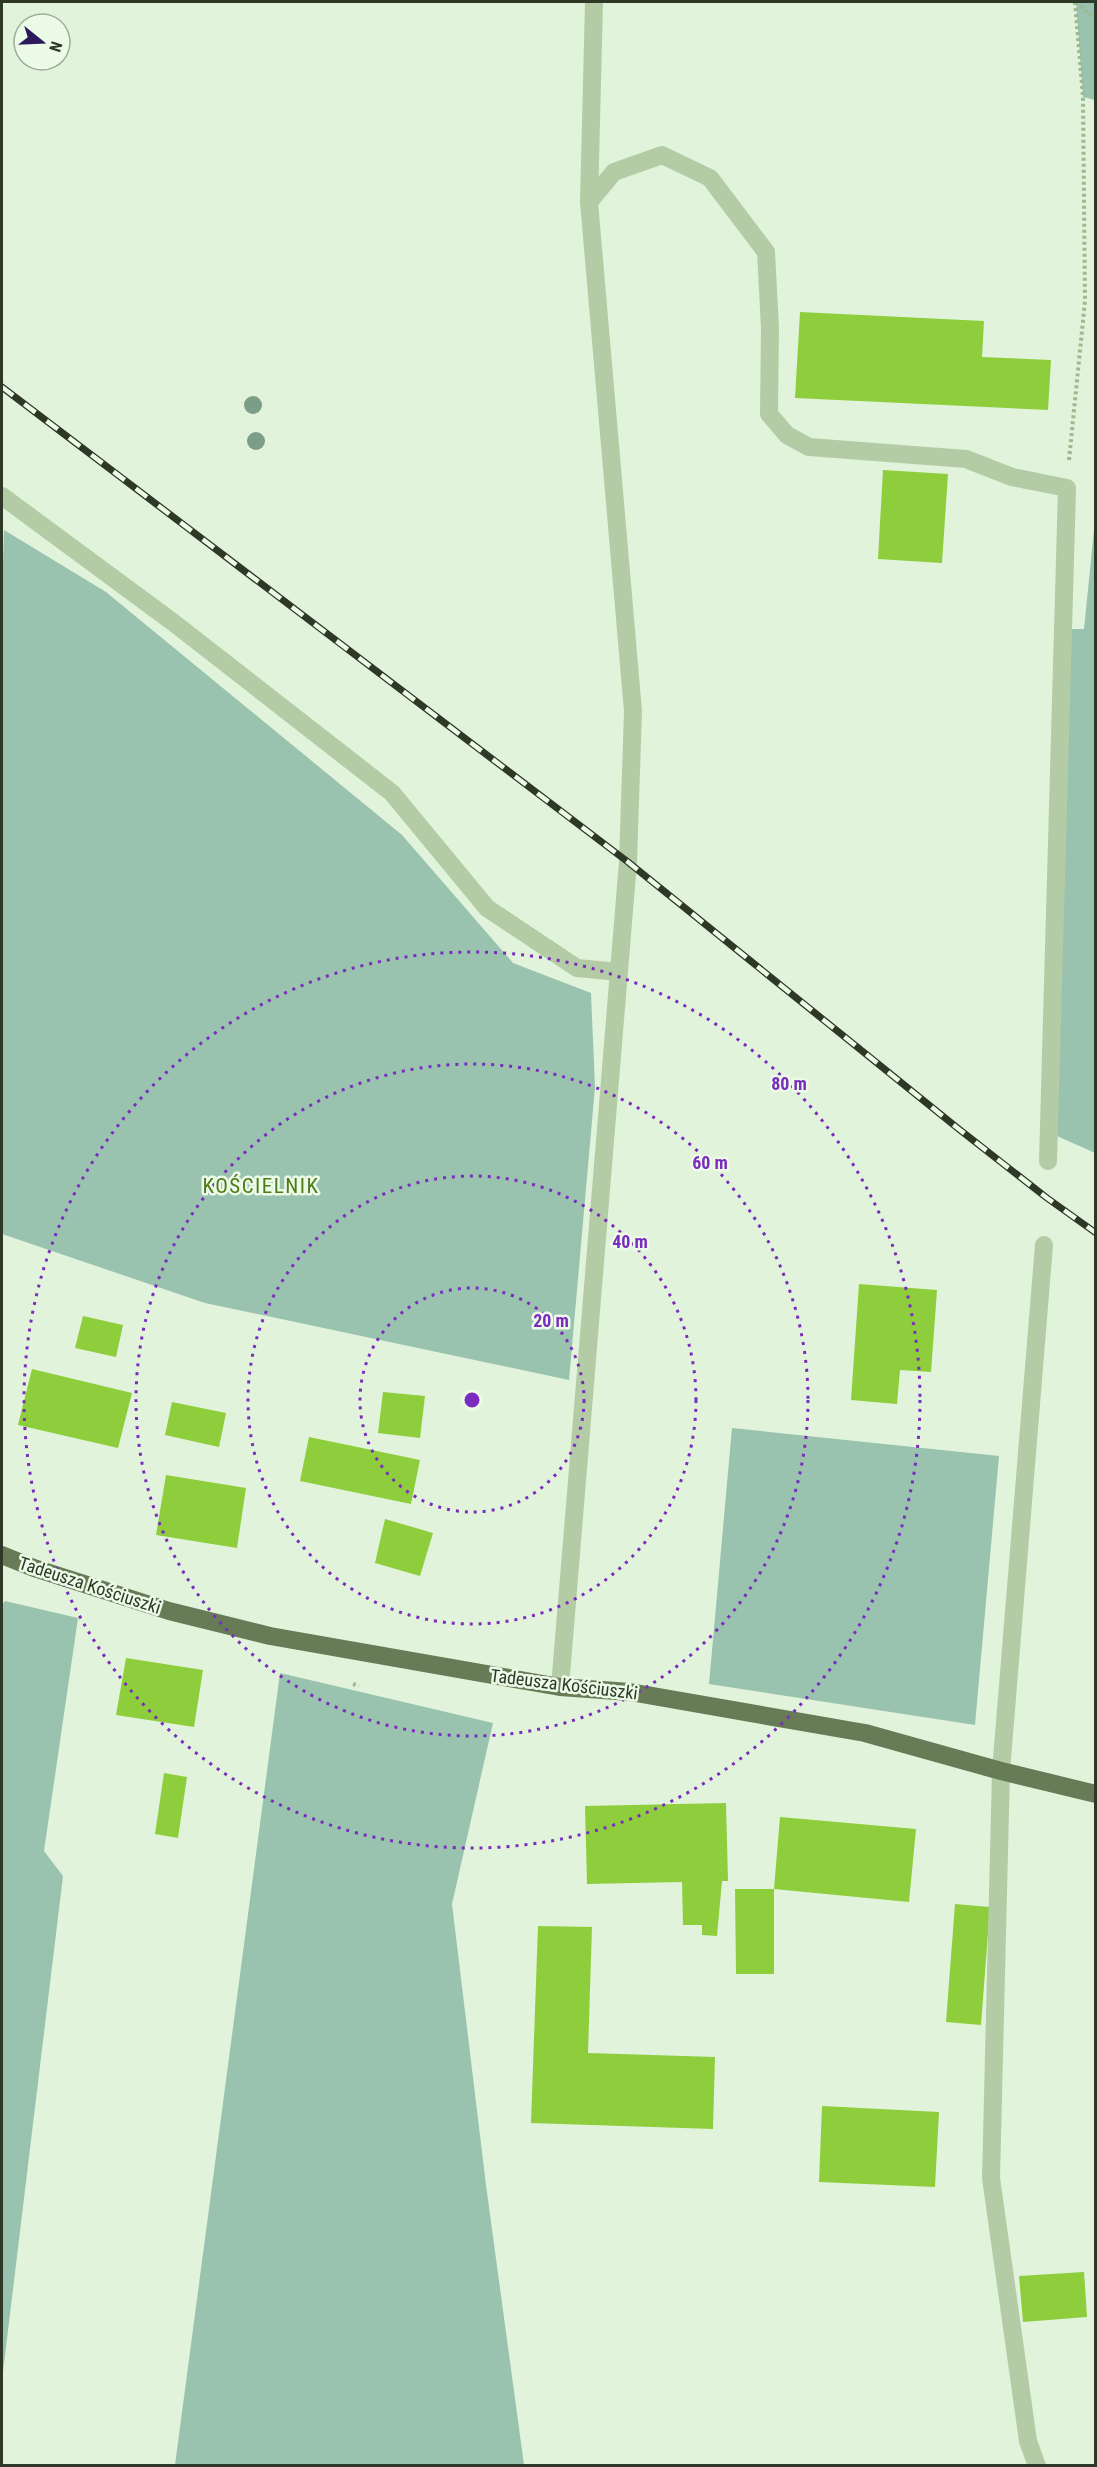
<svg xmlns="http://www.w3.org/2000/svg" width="1097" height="2467" font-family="'Roboto Condensed',sans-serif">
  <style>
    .green { fill: #99c3af }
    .building { fill: #8ece3d }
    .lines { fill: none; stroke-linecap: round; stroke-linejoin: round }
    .path { stroke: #9eb88f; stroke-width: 4; stroke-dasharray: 3 3; stroke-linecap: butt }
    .minor { stroke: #b3cca5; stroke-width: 18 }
    .major { stroke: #677b57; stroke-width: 18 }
    .rail-casing { stroke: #2f3727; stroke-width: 7 }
    .rail { stroke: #ecfbe7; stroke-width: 4.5; stroke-dasharray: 14; stroke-linecap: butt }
    .tree { fill: #7c9d87 }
    .ring { fill: none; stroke: #7b2cbf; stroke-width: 3; stroke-dasharray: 3 6 }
    .labels { text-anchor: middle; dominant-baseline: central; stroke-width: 5; stroke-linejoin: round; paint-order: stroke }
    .street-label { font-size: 18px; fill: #2f3727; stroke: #ecfbe7 }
    .quarter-label { font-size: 21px; letter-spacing: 1.5px; fill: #4f7a19; stroke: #ecfbe7 }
    .centre { fill: #7b2cbf; stroke: #ecfbe7; stroke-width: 3 }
    .ring-label { font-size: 18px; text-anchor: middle; font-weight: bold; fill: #7b2cbf; stroke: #ecfbe7; stroke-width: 5; stroke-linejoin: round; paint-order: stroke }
  </style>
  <rect width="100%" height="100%" fill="#e1f3da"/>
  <g class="green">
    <path d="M1076 2H1095V100L1083 97Z"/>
    <path d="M1095 520V1153L1048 1132 1063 629H1084Z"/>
    <path d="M4 530 106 592 402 835 513 963 591 993 595 1087 569 1380 205 1303 2 1234V592Z"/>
    <path d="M732 1428 999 1456 975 1725 709 1684Z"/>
    <path d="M5 1601 78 1618 44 1851 63 1876 2 2380V1605Z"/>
    <path d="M280 1673 493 1723 452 1904 486 2185 524 2465H175Z"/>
  </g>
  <g class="building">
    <path d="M800 312 984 321 982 357 1051 360 1048 410 795 398Z"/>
    <path d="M883 470 948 474 942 563 878 559Z"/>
    <path d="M859 1284 937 1290 931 1372 900 1370 897 1404 851 1400Z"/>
    <path d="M83 1316 123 1325 116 1357 75 1348Z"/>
    <path d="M32 1369 132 1393 118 1448 18 1425Z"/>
    <path d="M383 1392 425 1396 420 1438 378 1433Z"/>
    <path d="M172 1402 226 1413 219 1447 165 1435Z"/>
    <path d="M309 1437 420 1460 411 1504 300 1481Z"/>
    <path d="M166 1475 246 1488 237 1548 156 1535Z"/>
    <path d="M385 1519 433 1533 420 1576 375 1563Z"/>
    <path d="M126 1658 203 1670 194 1727 116 1715Z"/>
    <path d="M164 1773 187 1777 178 1838 155 1834Z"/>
    <path d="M726 1803 728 1881H722L717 1936 702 1935V1925H683L682 1882 587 1884 585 1806Z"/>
    <path d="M780 1817 916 1829 909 1902 774 1889Z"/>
    <path d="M735 1889H774V1974H736Z"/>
    <path d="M955 1904 990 1907 981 2025 946 2022Z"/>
    <path d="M538 1926 592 1927 588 2053 715 2057 713 2129 531 2123Z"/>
    <path d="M822 2106 939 2112 935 2187 819 2182Z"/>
    <path d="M1084 2272 1087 2317 1023 2322 1019 2276Z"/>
  </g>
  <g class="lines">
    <g class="path">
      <path d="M1076 2 1096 20"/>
      <path d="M1069 460 1085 301 1083 97 1075 2"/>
      <path d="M353 1684 359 1686"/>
    </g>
    <g class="minor">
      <path d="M589 202 614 172 662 155 710 178 766 252 770 328 769 414 787 435 809 447 966 459 1012 477 1067 488 1048 1161"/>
      <path d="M2 496 174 623 392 793 487 908 577 968 619 972"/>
      <path d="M560 1687 628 862 633 711 589 202 594 2"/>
      <path d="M1037 2466 1028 2441 991 2178 1001 1771 1044 1245"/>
    </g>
    <path class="major" d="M2 1555 34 1568 169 1611 270 1636 560 1687 630 1692 865 1733 1001 1771 1096 1794"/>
    <g class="rail-casing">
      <path id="rail" d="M2 387 628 862 960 1130 1047 1198 1096 1233"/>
    </g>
    <use href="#rail" class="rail"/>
  </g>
  <g class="tree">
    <circle cx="253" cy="405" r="9"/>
    <circle cx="256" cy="441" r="9"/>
  </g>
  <g class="ring">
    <circle cx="472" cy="1400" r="112"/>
    <circle cx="472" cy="1400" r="224"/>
    <circle cx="472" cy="1400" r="336"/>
    <circle cx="472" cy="1400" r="448"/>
  </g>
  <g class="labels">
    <g class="street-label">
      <text transform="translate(90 1585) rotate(18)">Tadeusza Kościuszki</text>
      <text transform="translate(564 1684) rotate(7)">Tadeusza Kościuszki</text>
    </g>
    <g class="quarter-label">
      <text x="261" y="1186">KOŚCIELNIK</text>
    </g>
  </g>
  <circle cx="472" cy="1400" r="9" class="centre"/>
  <g class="ring-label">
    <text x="789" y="1090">80 m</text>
    <text x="710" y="1169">60 m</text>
    <text x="630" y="1248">40 m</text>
    <text x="551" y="1327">20 m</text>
  </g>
  <rect width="1097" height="2467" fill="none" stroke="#2f3727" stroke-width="6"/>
  <g transform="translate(42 42) rotate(108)"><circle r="28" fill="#ecfbe7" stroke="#a0ad9a" stroke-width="1.5"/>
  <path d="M0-4.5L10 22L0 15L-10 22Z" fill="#2b195c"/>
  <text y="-9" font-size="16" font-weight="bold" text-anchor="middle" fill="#2f3727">N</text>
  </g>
</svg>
